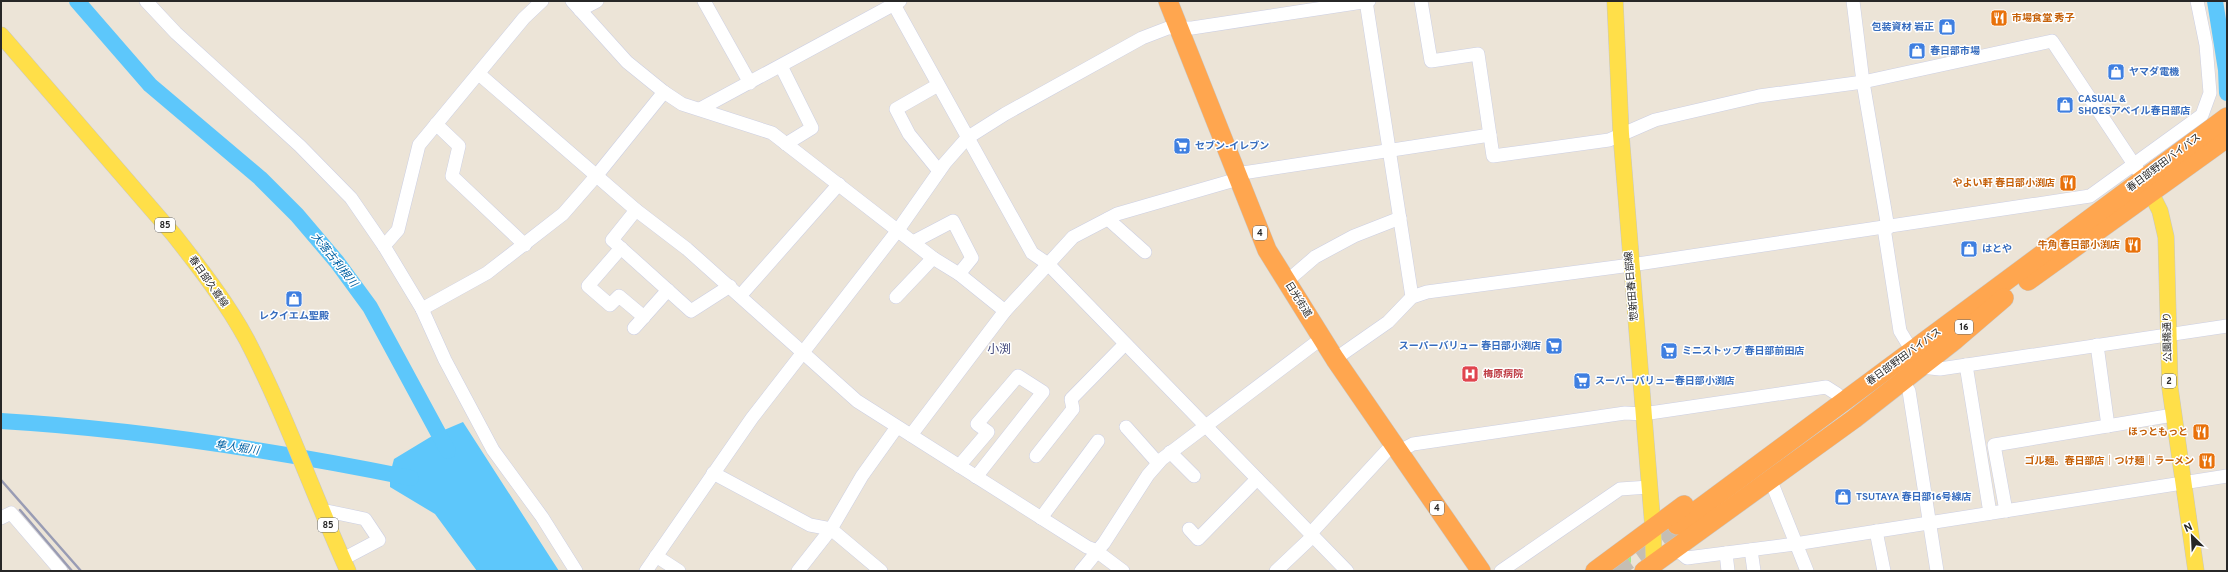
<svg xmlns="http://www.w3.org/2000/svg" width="2228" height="572" font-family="Overpass,'Noto Sans JP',sans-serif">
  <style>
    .green { fill: #a6e98c }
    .water { fill: #5dc7fb }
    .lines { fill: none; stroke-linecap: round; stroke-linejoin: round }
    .river { stroke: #5dc7fb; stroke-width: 16 }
    .highway-tunnel { stroke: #c5beb4; stroke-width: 19; stroke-dasharray: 19 10; stroke-linecap: butt }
    .minor-casing { stroke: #cccfe3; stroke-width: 14 }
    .major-casing { stroke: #c7c7c7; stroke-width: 17 }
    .highway-casing { stroke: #c7c7c7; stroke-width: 20 }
    .minor { stroke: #fff; stroke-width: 13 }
    .major { stroke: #ffdf49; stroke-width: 16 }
    .highway { stroke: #ffa64f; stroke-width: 19 }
    .rail { stroke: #999cb4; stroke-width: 2.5 }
    .labels { text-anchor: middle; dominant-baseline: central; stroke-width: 3; stroke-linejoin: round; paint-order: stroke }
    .shield { fill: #fff; stroke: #686868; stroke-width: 1 }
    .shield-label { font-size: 9px; font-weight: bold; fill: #272727 }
    .food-label { font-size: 10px; font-weight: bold; fill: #c56008; stroke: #fff; text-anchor: end }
    .shop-label { font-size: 10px; font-weight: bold; fill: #366cbe; stroke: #fff; text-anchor: start }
    .street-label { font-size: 10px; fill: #272727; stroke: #fff }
    .health-label { font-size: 10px; font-weight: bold; fill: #be3a42; stroke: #fff; text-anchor: start }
    .water-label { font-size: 11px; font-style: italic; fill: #0061a3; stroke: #fff }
    .quarter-label { font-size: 12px; fill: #444a7c; stroke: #fff }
  </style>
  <rect width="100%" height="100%" fill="#ece4d7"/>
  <path class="green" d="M1631 553V562L1626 571H1606Z"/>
  <path class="water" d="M463 422 559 571H477L435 514 390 487V474L394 459 437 433Z"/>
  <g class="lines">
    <g class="river">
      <path d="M77 1 150 85 260 178 297 215 337 262 370 307 448 451"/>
      <path d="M2215 1 2226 70 2227 93"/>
      <path d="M1 421C136 429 278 451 411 478"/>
    </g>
    <path class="highway-tunnel" d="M1613 571 1677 525"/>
    <g class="minor-casing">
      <g id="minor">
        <path d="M146 1 176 33 300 146 351 198 384 246 422 309 445 360 493 450 542 517 576 571"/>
        <path d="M572 1 627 62 664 92 682 104 772 133 933 258 959 274 1005 311"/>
        <path d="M704 1 750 83"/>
        <path d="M892 1 1032 253 1048 264 1347 571"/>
        <path d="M1366 1 1412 297"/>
        <path d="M1421 1 1431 61 1478 54 1493 156 1609 140 1655 120 1759 96 1863 82 2052 41 2139 172"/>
        <path d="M1853 1 1863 82 1888 228"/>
        <path d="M580 10 597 1"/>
        <path d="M781 66 812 128 786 144"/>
        <path d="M479 74 636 210 687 249 857 401 1087 547 1095 550 1123 571"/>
        <path d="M938 85 896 109 909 134 939 171"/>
        <path d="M700 109 900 1"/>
        <path d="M436 124 459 146 452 176 525 245"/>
        <path d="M1236 174 1490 135"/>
        <path d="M636 210 612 240 691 311 730 286"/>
        <path d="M1108 219 1145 252"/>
        <path d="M1884 228 1900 331 1912 351"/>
        <path d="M913 242 953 221 972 258 959 274"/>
        <path d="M384 246 398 230 419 145 524 18 542 1"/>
        <path d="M621 248 588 286 610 305 619 296 644 317"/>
        <path d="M1286 282 1315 257 1354 236 1400 218"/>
        <path d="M740 296 839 184"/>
        <path d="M896 297 933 258"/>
        <path d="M422 309 487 273 563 214 597 175 664 92"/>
        <path d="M634 328 668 290"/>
        <path d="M2097 345 2108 426"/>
        <path d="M1335 359 1388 322 1412 297 1427 292 1631 265 2090 196 2202 115 2210 93 2206 45 2197 1"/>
        <path d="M1966 365 1990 513"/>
        <path d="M1921 367 1940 369 2227 326"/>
        <path d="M1903 381 1909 391 1937 571"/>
        <path d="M1126 427 1158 463"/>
        <path d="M911 435 1005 311 1073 237 1117 214 1238 179"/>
        <path d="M1170 452 1194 476"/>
        <path d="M1398 452 1413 444 1625 413 1643 414 1826 387 1837 394"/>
        <path d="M1036 456 1073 409 1071 399 1125 344"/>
        <path d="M959 466 988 432 977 424 1018 376 1043 392 976 477"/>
        <path d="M713 473 810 525 831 529 881 571"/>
        <path d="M1771 481 1807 571"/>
        <path d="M322 510 365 519 379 540 343 559"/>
        <path d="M2006 511 1994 445 2173 415"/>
        <path d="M1 518 11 513 61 571"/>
        <path d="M1041 518 1098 441"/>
        <path d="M1189 529 1198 539 1257 479"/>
        <path d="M1876 531 1884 571"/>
        <path d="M1311 533 1393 444"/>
        <path d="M1676 549 1687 558 1795 544 2227 476"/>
        <path d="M1751 550 1754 571"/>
        <path d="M1726 553 1728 571"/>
        <path d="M656 556 679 571"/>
        <path d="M646 571 752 418 898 230 945 163 967 138 1005 114 1142 38 1168 28H1192L1369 1"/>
        <path d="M798 571 831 529 862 476 897 427"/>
        <path d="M1081 571C1090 561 1096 552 1104 543L1148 475 1162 459 1322 338"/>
        <path d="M1276 571 1313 536"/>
        <path d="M1501 571 1620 489 1649 487"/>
      </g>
    </g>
    <g class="major-casing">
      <g id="major">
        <path d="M1615 1 1621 134 1653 528 1654 571"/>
        <path d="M1 35 174 235C200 268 227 303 247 340 286 415 313 494 348 571"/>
        <path d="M2145 181 2160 211 2166 237 2170 388 2196 571"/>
      </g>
    </g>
    <g class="highway-casing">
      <g id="highway">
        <path d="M1168 1 1267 250 1335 359 1481 571"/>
        <path d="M2028 281 2227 138"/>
        <path d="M1677 525 2227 117"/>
        <path d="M1595 571 1684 505"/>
        <path d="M1644 571 1854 419 1955 340 2004 298"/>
      </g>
    </g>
    <use href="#minor" class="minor"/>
    <use href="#major" class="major"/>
    <use href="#highway" class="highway"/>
    <g class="rail">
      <path d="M1 480 81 571"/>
      <path d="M20 510 72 571"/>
    </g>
  </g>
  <defs>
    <g id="restaurant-square" transform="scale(0.9)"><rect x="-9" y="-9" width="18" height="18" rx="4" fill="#e8710a" stroke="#fff"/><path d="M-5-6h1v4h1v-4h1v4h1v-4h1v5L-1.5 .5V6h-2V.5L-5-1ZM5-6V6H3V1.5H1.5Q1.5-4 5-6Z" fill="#fff"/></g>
    <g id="shop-square" transform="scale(0.9)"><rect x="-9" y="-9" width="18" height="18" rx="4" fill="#3f7fe0" stroke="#fff"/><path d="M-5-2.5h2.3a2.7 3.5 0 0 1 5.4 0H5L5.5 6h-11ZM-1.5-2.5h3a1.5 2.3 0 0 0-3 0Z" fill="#fff"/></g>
    <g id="supermarket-square" transform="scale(0.9)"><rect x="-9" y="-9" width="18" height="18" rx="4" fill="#3f7fe0" stroke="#fff"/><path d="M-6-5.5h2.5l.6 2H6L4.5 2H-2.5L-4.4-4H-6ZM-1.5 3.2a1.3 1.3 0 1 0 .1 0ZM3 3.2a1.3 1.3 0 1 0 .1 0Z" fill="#fff"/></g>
    <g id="hospital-square" transform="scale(0.9)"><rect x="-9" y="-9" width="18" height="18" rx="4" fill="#e0444e" stroke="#fff"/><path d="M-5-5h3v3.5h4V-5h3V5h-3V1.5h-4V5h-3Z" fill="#fff"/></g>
  </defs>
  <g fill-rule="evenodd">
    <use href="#restaurant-square" x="1999" y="18"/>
    <use href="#shop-square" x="1947" y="27"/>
    <use href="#shop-square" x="1917" y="51"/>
    <use href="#shop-square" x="2116" y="72"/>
    <use href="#shop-square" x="2065" y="105"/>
    <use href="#supermarket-square" x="1182" y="146"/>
    <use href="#restaurant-square" x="2068" y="183"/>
    <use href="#restaurant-square" x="2133" y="245"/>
    <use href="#shop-square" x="1969" y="249"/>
    <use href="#shop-square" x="294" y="299"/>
    <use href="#supermarket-square" x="1554" y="346"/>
    <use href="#supermarket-square" x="1669" y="351"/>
    <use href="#hospital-square" x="1470" y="374"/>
    <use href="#supermarket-square" x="1582" y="381"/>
    <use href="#restaurant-square" x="2201" y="432"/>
    <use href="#restaurant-square" x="2207" y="461"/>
    <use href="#shop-square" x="1843" y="497"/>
  </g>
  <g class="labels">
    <g class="shield">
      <rect x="155" y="218" width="20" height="14" rx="3"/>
      <rect x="1253" y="226" width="14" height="14" rx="3"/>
      <rect x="1955" y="320" width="18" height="14" rx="3"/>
      <rect x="2162" y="374" width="14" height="14" rx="3"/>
      <rect x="1430" y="501" width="14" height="14" rx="3"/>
      <rect x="318" y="518" width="20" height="14" rx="3"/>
    </g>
    <g class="shield-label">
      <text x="165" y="225">85</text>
      <text x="1260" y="233">4</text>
      <text x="1964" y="327">16</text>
      <text x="2169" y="381">2</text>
      <text x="1437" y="508">4</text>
      <text x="328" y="525">85</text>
    </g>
    <g class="food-label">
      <text x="2012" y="18" text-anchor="start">市場食堂 秀子</text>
      <text x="2055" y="183">やよい軒 春日部小渕店</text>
      <text x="2120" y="245">牛角 春日部小渕店</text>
      <text x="2188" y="432">ほっともっと</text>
      <text x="2194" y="461">ゴル麺。春日部店｜つけ麺｜ラーメン</text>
    </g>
    <g class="shop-label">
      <text x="1934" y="27" text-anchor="end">包装資材 岩正</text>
      <text x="1930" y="51">春日部市場</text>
      <text x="2129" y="72">ヤマダ電機</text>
      <text x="2078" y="99">CASUAL &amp;<tspan x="2078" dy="12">SHOESアベイル春日部店</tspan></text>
      <text x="1195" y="146">セブン-イレブン</text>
      <text x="1982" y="249">はとや</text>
      <text x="294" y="316" text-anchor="middle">レクイエム聖殿</text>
      <text x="1541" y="346" text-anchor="end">スーパーバリュー 春日部小渕店</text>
      <text x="1682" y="351">ミニストップ 春日部前田店</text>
      <text x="1595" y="381">スーパーバリュー春日部小渕店</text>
      <text x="1856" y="497">TSUTAYA 春日部16号線店</text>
    </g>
    <g class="street-label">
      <text transform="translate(2164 163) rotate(-37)">春日部野田バイパス</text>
      <text transform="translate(208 282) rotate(55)">春日部久喜線</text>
      <text transform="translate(1632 286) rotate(-95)">惣新田春日部線</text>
      <text transform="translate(1298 300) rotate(58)">日光街道</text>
      <text transform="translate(2168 337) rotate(-91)">公園橋通り</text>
      <text transform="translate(1904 357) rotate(-36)">春日部野田バイパス</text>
    </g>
    <g class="health-label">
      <text x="1483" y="374">梅原病院</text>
    </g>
    <g class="water-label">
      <text transform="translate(334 260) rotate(51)">大落古利根川</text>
      <text transform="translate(237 448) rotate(8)">隼人堀川</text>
    </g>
    <g class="quarter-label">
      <text x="999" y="350">小渕</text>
    </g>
  </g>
  <rect width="2228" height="572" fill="none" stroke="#272727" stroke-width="4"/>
  <g transform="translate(2192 536) rotate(336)" stroke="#ffffff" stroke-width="3" paint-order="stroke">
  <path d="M0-3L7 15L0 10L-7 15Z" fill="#272727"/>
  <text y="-6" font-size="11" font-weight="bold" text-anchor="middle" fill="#272727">N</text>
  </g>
</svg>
